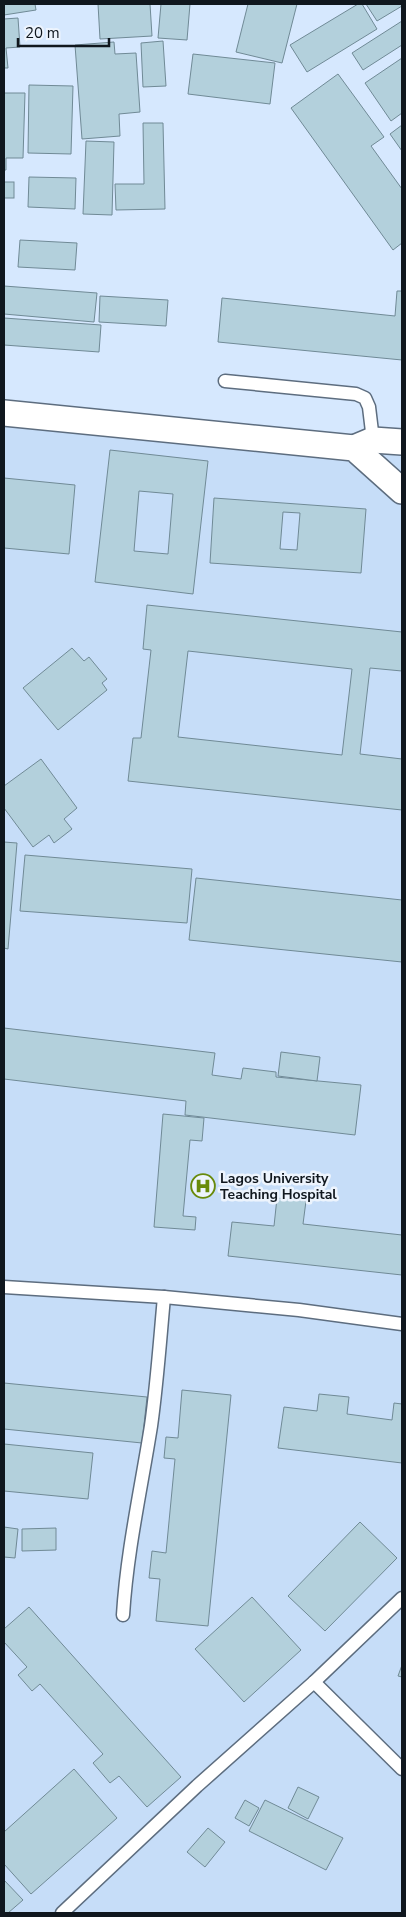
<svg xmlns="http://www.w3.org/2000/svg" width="406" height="1917" font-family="'Nunito Sans',sans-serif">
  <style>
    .built { fill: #c6ddf8 }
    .building { fill: #b3d0dc; stroke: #708a96; fill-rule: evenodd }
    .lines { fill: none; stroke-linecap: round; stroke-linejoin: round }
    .service-casing { stroke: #5d6d7f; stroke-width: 15 }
    .minor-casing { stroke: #5d6d7f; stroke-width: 28 }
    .service { stroke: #fff; stroke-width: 12 }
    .minor { stroke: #fff; stroke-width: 25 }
    .labels { text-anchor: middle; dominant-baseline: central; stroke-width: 5; stroke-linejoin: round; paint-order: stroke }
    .poi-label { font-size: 14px; font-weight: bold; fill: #10171e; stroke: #edf4fd; text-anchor: start }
  </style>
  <rect width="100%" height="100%" fill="#d6e8fe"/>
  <path class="built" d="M4 414 400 456 402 458V1913H4Z"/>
  <g class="building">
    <path d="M4 4H35L36 10 4 15Z"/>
    <path d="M98 4H150L152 36 100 39Z"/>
    <path d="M161 4H190L187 40 158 38Z"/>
    <path d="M248 4H297L282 63 236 52Z"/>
    <path d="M358 4H362L377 29 307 72 290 45Z"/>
    <path d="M366 4H402V6L377 21Z"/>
    <path d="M18 18 20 47 6 48 8 68H4V19Z"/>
    <path d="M402 21V45L363 70 352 53Z"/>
    <path d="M163 41 166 86 143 87 141 43Z"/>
    <path d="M114 42 115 54 136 53 140 112 119 114 120 136 82 139 75 45Z"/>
    <path d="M193 54 275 63 270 104 188 94Z"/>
    <path d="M402 58V113L391 121 365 83Z"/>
    <path d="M338 74 384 137 371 146 402 189V243L393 250 291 108Z"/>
    <path d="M29 85 73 86 71 154 28 153Z"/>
    <path d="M4 93H25L23 158H6V170H4Z"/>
    <path d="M143 123H163L165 209 116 210 115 184H144Z"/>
    <path d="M402 125V151L390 134Z"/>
    <path d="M86 141 114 142 112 215 83 214Z"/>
    <path d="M29 177 76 178 75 209 28 207Z"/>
    <rect x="4" y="182" width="10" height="16"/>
    <path d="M20 240 77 243 75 270 18 267Z"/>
    <path d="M4 286 97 293 94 322 4 314Z"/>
    <path d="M397 291H402V360L218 342 222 298 395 316Z"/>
    <path d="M100 296 168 300 166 326 99 322Z"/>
    <path d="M4 318 101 325 99 352 4 345Z"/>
    <path d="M110 450 208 461 193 594 95 582ZM139 491 173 494 168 554 134 551Z"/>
    <path d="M4 478 75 485 69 554 4 548Z"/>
    <path d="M214 498 366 509 361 573 210 563ZM283 512 300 513 297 550 280 549Z"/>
    <path d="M147 605 402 632V671L370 668 360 754 402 759V810L128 781 133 738H141L151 650 143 649ZM188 651 352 669 342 755 178 737Z"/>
    <path d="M72 648 84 661 89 657 107 679 102 683 107 690 58 730 23 688Z"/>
    <path d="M41 759 77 808 64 819 72 829 54 843 49 835 33 847 4 808V786Z"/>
    <path d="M4 842 17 843 8 949 4 948Z"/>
    <path d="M25 855 192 869 187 923 20 911Z"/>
    <path d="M196 878 402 900V962L189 940Z"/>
    <path d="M4 1028 215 1053 212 1075 241 1079 243 1068 276 1072V1077L361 1085 355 1135 185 1115 186 1101 4 1079Z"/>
    <path d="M281 1052 320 1057 317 1081 278 1076Z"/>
    <path d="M163 1114 204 1118 202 1141 190 1140 183 1216 196 1217 195 1230 154 1227Z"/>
    <path d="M277 1198 306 1201 303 1224 402 1235V1275L228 1256 232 1222 274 1226Z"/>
    <path d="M4 1383 147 1397 142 1443 4 1429Z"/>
    <path d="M182 1390 231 1395 208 1626 156 1621 160 1579 149 1578 152 1551 166 1553 175 1459 164 1458 166 1437 178 1438Z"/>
    <path d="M319 1394 349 1397 347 1414 392 1420 394 1403 402 1404V1463L278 1448 284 1407 317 1411Z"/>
    <path d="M4 1444 93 1453 88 1499 4 1491Z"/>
    <path d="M360 1522 397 1558 325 1631 288 1596Z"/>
    <path d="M4 1527 18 1529 15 1558 4 1557Z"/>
    <path d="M56 1528V1550L22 1551V1529Z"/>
    <path d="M252 1597 301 1650 244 1702 195 1649Z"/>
    <path d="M29 1607 181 1777 147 1807 119 1776 110 1783 93 1763 103 1754 40 1684 32 1691 18 1675 27 1667 4 1642V1629Z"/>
    <path d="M402 1665V1677L398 1676Z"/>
    <path d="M74 1769 117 1818 31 1894 4 1864V1832Z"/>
    <path d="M298 1787 319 1797 308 1819 288 1808Z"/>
    <path d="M245 1800 259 1808 249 1826 235 1818Z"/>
    <path d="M265 1800 343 1838 326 1870 249 1831Z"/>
    <path d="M208 1828 225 1842 205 1867 187 1852Z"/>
    <path d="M4 1880 23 1900 8 1913H4Z"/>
  </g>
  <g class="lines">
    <g class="service-casing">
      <g id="service">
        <path d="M225 381 356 394 365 398 369 407 373 440"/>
        <path d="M4 1287 164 1297 299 1310 402 1324"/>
        <path d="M123 1615C127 1551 141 1489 151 1426 157 1384 160 1340 164 1297"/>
        <path d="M314 1682 402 1769"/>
        <path d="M62 1913 197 1786 314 1682 402 1598"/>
      </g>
    </g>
    <g class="minor-casing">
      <g id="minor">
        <path d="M4 413 354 448 402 491"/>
        <path d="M354 448 373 440 402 442"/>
      </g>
    </g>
    <use href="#service" class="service"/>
    <use href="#minor" class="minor"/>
  </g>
  <defs>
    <g id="hospital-ring" transform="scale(1.25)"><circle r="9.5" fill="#edf4fd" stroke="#688a0b" stroke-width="1.5"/><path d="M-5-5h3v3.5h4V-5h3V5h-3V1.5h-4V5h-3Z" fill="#688a0b"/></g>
  </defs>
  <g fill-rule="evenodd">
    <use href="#hospital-ring" x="203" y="1186"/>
  </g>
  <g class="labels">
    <g class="poi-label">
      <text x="220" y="1178">Lagos University<tspan x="220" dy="16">Teaching Hospital</tspan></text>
    </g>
  </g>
  <rect width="406" height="1917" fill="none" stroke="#10171e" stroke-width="10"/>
  <path d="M18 38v8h91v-8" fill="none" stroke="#10171e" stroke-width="2.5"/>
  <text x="25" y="38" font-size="15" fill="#10171e" stroke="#edf4fd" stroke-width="4" paint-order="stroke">20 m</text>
</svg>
